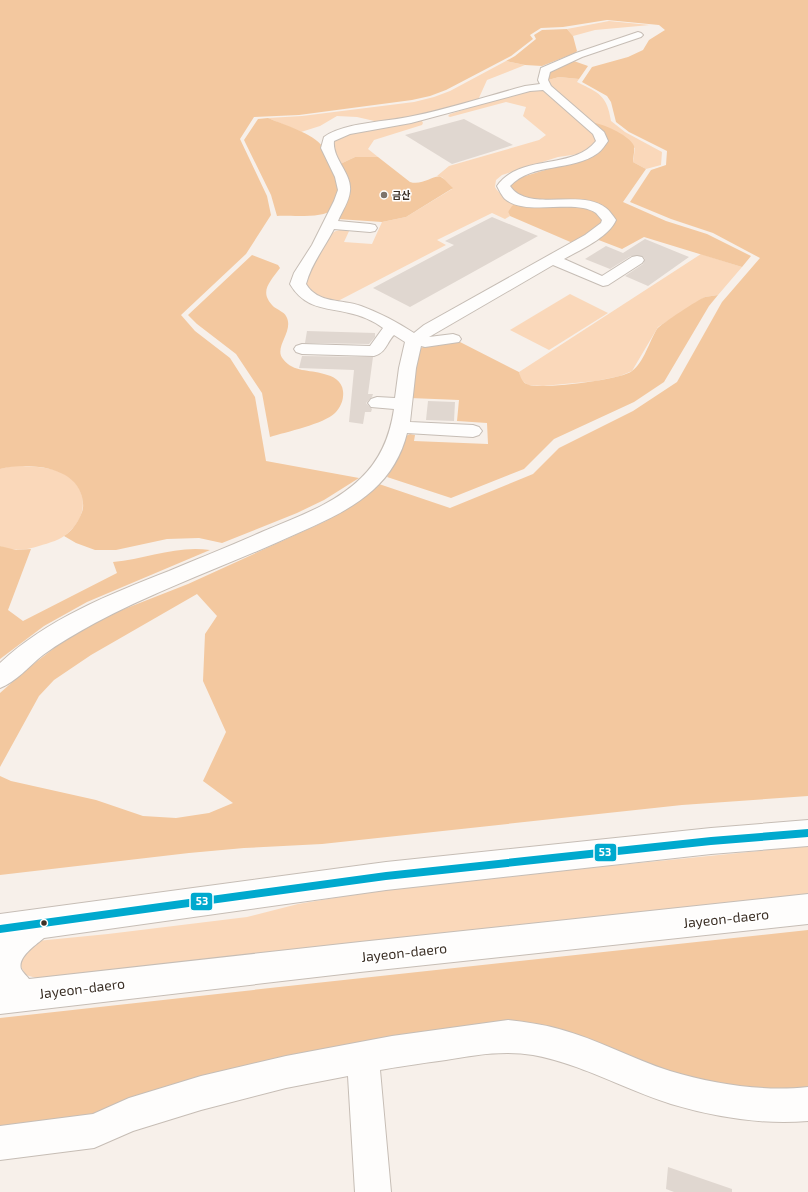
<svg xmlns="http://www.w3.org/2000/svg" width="808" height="1192" font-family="'Exo 2','Noto Sans KR',sans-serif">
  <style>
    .green { fill: #fad8ba }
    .forest { fill: #f3c89f }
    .building { fill: #e0d7d0 }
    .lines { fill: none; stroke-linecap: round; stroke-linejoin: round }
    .minor-casing { stroke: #c6bdb5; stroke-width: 2 }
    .major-casing { stroke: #c6bdb5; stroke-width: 2 }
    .minor { fill: #fefdfc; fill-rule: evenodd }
    .major { fill: #fefdfc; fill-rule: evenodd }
    .bus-1-casing { stroke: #fff; stroke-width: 3 }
    .bus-1 { fill: #00a9ce; fill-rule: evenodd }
    .poi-dot { fill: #7d736b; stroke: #fff; stroke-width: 1.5 }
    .bus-dot { fill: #3c3026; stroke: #fff; stroke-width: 1.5 }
    .labels { text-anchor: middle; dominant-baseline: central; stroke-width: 3; stroke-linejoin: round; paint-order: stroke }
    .far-poi-label { font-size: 10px; font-weight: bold; fill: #3c3026; stroke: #fff; text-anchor: start }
    .near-street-label { font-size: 14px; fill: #3c3026; stroke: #fff }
    .line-badge { stroke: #fff; stroke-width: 1.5 }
    .badge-label { font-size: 11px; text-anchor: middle; font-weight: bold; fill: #fff }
  </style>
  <rect width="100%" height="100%" fill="#f7f0ea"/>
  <g class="green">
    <path d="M609 21 650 25 595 30 573 36 567 29Z"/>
    <path d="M506 61 525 65 487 80 478 100 453 108 383 123 357 117 337 116 320 126 301 132 268 118 302 116 414 102 434 97 450 91Z"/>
    <path d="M559 77 579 79 577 82C599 93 607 95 611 121L625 132 662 152 661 165 646 169 633 162 635 148 592 124 555 93 548 80Z"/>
    <path d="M536 89 544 90 597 136 594 148 579 154 558 157 502 175 496 180 495 187C500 196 509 198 519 202L508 212 510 216 505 219 492 213 437 240 446 245 336 302 314 295 305 282C307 272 326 236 334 232 339 229 345 230 350 229L344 242 372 244 382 222 406 217 452 189 442 177 437 176 449 166 539 140 546 135 523 116 526 107 506 102 450 117 448 116 450 114 520 92Z"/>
    <path d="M421 119 423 123 422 125 374 140 368 149 378 157H355L338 165 332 140 337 136Z"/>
    <path d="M701 254 742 267 718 295 705 297 658 327 632 371 620 376 596 381 543 386 528 385 521 380 519 372Z"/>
    <path d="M570 294 608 313 549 350 510 330Z"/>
    <path d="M12 466C29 466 55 466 69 477 88 492 87 516 69 532 61 540 49 543 39 546 27 550 12 552 0 546V469Z"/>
    <path d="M808 846V895L36 978 26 975 21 967V958L37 941 108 934 247 917 298 904 399 887Z"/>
  </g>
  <g class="forest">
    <path d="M0 0H808V796L682 805 322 844 244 848 189 853 0 875V776L11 781 96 800 143 816 176 818 209 813 233 803 203 781 226 732 203 681 205 634 217 616 197 594 91 655 54 680 39 696 0 767V693L27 669 66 639 109 615 188 584 326 521 369 494 379 484 450 508 533 474 559 448 633 411 677 382 722 302 760 258 713 233 671 219 630 202 651 170 666 165 667 151 629 132 616 122 611 102 607 96 582 82 592 67 628 57 643 50 649 40 665 30 659 25 607 20 563 27 541 28 530 35 533 39 511 56 446 90 430 96 412 100 299 115 254 117 240 139 267 196 271 215 246 254 181 315 195 331 230 358 255 397 266 461 359 478 324 500 297 513 222 543 199 538 167 539 116 550H95L76 543 64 536C73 530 78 522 82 512 84 506 83 503 82 497 75 465 25 462 0 469Z"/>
    <path d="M567 29 573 36 577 51 575 53 542 66 525 65 506 61 515 56 536 39 534 35 542 30Z"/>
    <path d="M571 60 588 66 579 79 559 77 548 80 547 72Z"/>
    <path d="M268 118C284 125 313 133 323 147 331 158 335 175 340 188 338 194 336 203 332 209 325 219 290 215 277 216L271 195 244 140 258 119Z"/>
    <path d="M595 123C606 125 630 136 634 146 635 150 633 157 633 162L646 169 623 202 666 221 707 234 751 256 742 267 644 237 622 249 596 239 607 210 530 200 512 194 510 185 522 177 565 164 602 148 592 124Z"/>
    <path d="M355 157H378L410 182C423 186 434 174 441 177 445 179 449 185 453 188L406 217 382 222 338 219V165Z"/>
    <path d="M519 202 568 205 595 209 605 220 575 244 510 216 508 212 512 206Z"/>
    <path d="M252 255 278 265 280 268C270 282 258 292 274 307 278 310 284 312 286 316 295 331 273 347 283 359 294 373 309 369 324 374 333 376 342 381 343 391 344 399 341 407 335 413 324 424 286 432 270 437L262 393 236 354 197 324 188 315Z"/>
    <path d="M718 295 709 306 664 382 634 402 554 439 524 469 451 498 387 477 398 459 406 436 410 434 415 435 414 441 488 444 487 423 457 421 459 400 410 398 418 350 423 347 460 342 519 372C521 378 522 383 529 385 544 389 621 380 632 371 644 362 649 342 657 329 661 324 699 299 705 297 709 296 714 296 718 295Z"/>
    <path d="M0 546 16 550 31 549 8 610 23 621 117 573 113 562C146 559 177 545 210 550L87 602 44 626 0 659Z"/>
    <path d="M808 930V1089L753 1088 707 1081 653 1067 556 1031 90 1120 0 1129V1018L316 983Z"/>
  </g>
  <g class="building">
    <path d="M464 119 513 145 452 164 405 135Z"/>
    <path d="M492 217 538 236 410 307 373 288 454 245 445 241Z"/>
    <path d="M645 239 689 257 648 286 625 276 643 264 645 259 642 256H631L610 269 585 259 606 246 623 253Z"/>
    <path d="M307 331 375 333V337L369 344 305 343Z"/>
    <path d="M302 356 373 357 368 394H373L372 397 366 403 372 409 371 412H365L363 424 349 422 354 370 299 368Z"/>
    <path d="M428 401 455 402 454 421 426 420Z"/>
    <path d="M668 1167 732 1189V1192H674L666 1189Z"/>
  </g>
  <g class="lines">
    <g class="minor-casing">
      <g id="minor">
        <path d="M638 32 641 33 643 35 641 37 582 57 550 72 548 80 551 86 604 132 608 141C605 145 602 150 598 153 572 172 532 162 510 186 528 213 581 188 606 208 610 211 613 216 616 220 609 237 580 250 564 259L602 276 632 257 637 256 642 257 644 260 642 263 608 285 603 286 553 265 429 337 453 334 459 336 461 339 459 342 425 347 421 346 416 368 410 422 473 425 479 427 482 431 479 435 473 437 407 433C402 454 390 475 373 490 346 514 311 527 278 542 217 569 153 592 95 623 77 633 59 643 43 655 29 666 16 682 0 688V663C47 619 110 594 169 571 200 558 232 545 264 531 297 517 335 504 361 478 381 459 390 436 394 409L371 407 368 403 371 399 377 397 395 398 399 368 405 342 394 335C387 342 386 353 374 356L302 354 296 352 294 349 296 346 302 344 370 346 383 328C374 321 360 315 349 313 324 307 305 309 290 284L294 273 312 245 334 201 338 190 335 177 321 148 324 137C345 122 387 122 413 116 451 108 488 96 525 86L540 84 538 80 541 68 576 53ZM543 90 593 134 596 141C572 171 520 153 497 186 499 190 502 196 505 199 527 217 575 198 596 213 598 215 600 218 602 220L601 223 585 235 424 325 414 333C397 322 380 313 361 306 342 299 318 304 306 284 311 264 325 247 334 229L370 232 375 231 377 228 375 225 370 224 338 221C342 211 349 202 350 191 352 173 332 159 334 141L350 134 411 123 530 91Z"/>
        <path d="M508 1020C525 1022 542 1024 559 1029 597 1039 632 1059 670 1071 714 1084 762 1092 808 1087V1121C762 1125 715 1117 671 1104 624 1089 581 1064 533 1055 504 1050 475 1055 446 1060 424 1063 402 1066 380 1070L391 1192H355L348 1076 286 1088 201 1110 133 1131 94 1148 0 1160V1126L93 1114 129 1098 201 1076 286 1056 392 1036Z"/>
      </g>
    </g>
    <g class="major-casing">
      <path id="major" d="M808 820V846L711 854 386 890 44 938C37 944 17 957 21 969 23 973 27 976 29 979L360 942 808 894V924L360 972 0 1014V914L386 862 711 828Z"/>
    </g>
    <use href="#minor" class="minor"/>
    <use href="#major" class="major"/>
    <g class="bus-1-casing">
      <path id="bus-1" d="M808 829V837L711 845 386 880 0 933V925L386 872 711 837Z"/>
    </g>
    <use href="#bus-1" class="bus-1"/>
  </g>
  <circle class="poi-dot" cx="384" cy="195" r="4"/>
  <circle class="bus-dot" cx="44" cy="923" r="3.5"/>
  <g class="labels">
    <g class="far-poi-label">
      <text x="392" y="195">금산</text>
    </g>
    <g class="near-street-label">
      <text transform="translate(726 918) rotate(-6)">Jayeon-daero</text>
      <text transform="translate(404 952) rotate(-6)">Jayeon-daero</text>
      <text transform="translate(82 988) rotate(-7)">Jayeon-daero</text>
    </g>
  </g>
  <g class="line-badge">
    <rect x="594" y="843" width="23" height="19" rx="4" fill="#00a9ce"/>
    <rect x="190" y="892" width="23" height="19" rx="4" fill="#00a9ce"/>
  </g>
  <g class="badge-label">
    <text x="605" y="856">53</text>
    <text x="202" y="905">53</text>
  </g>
</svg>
